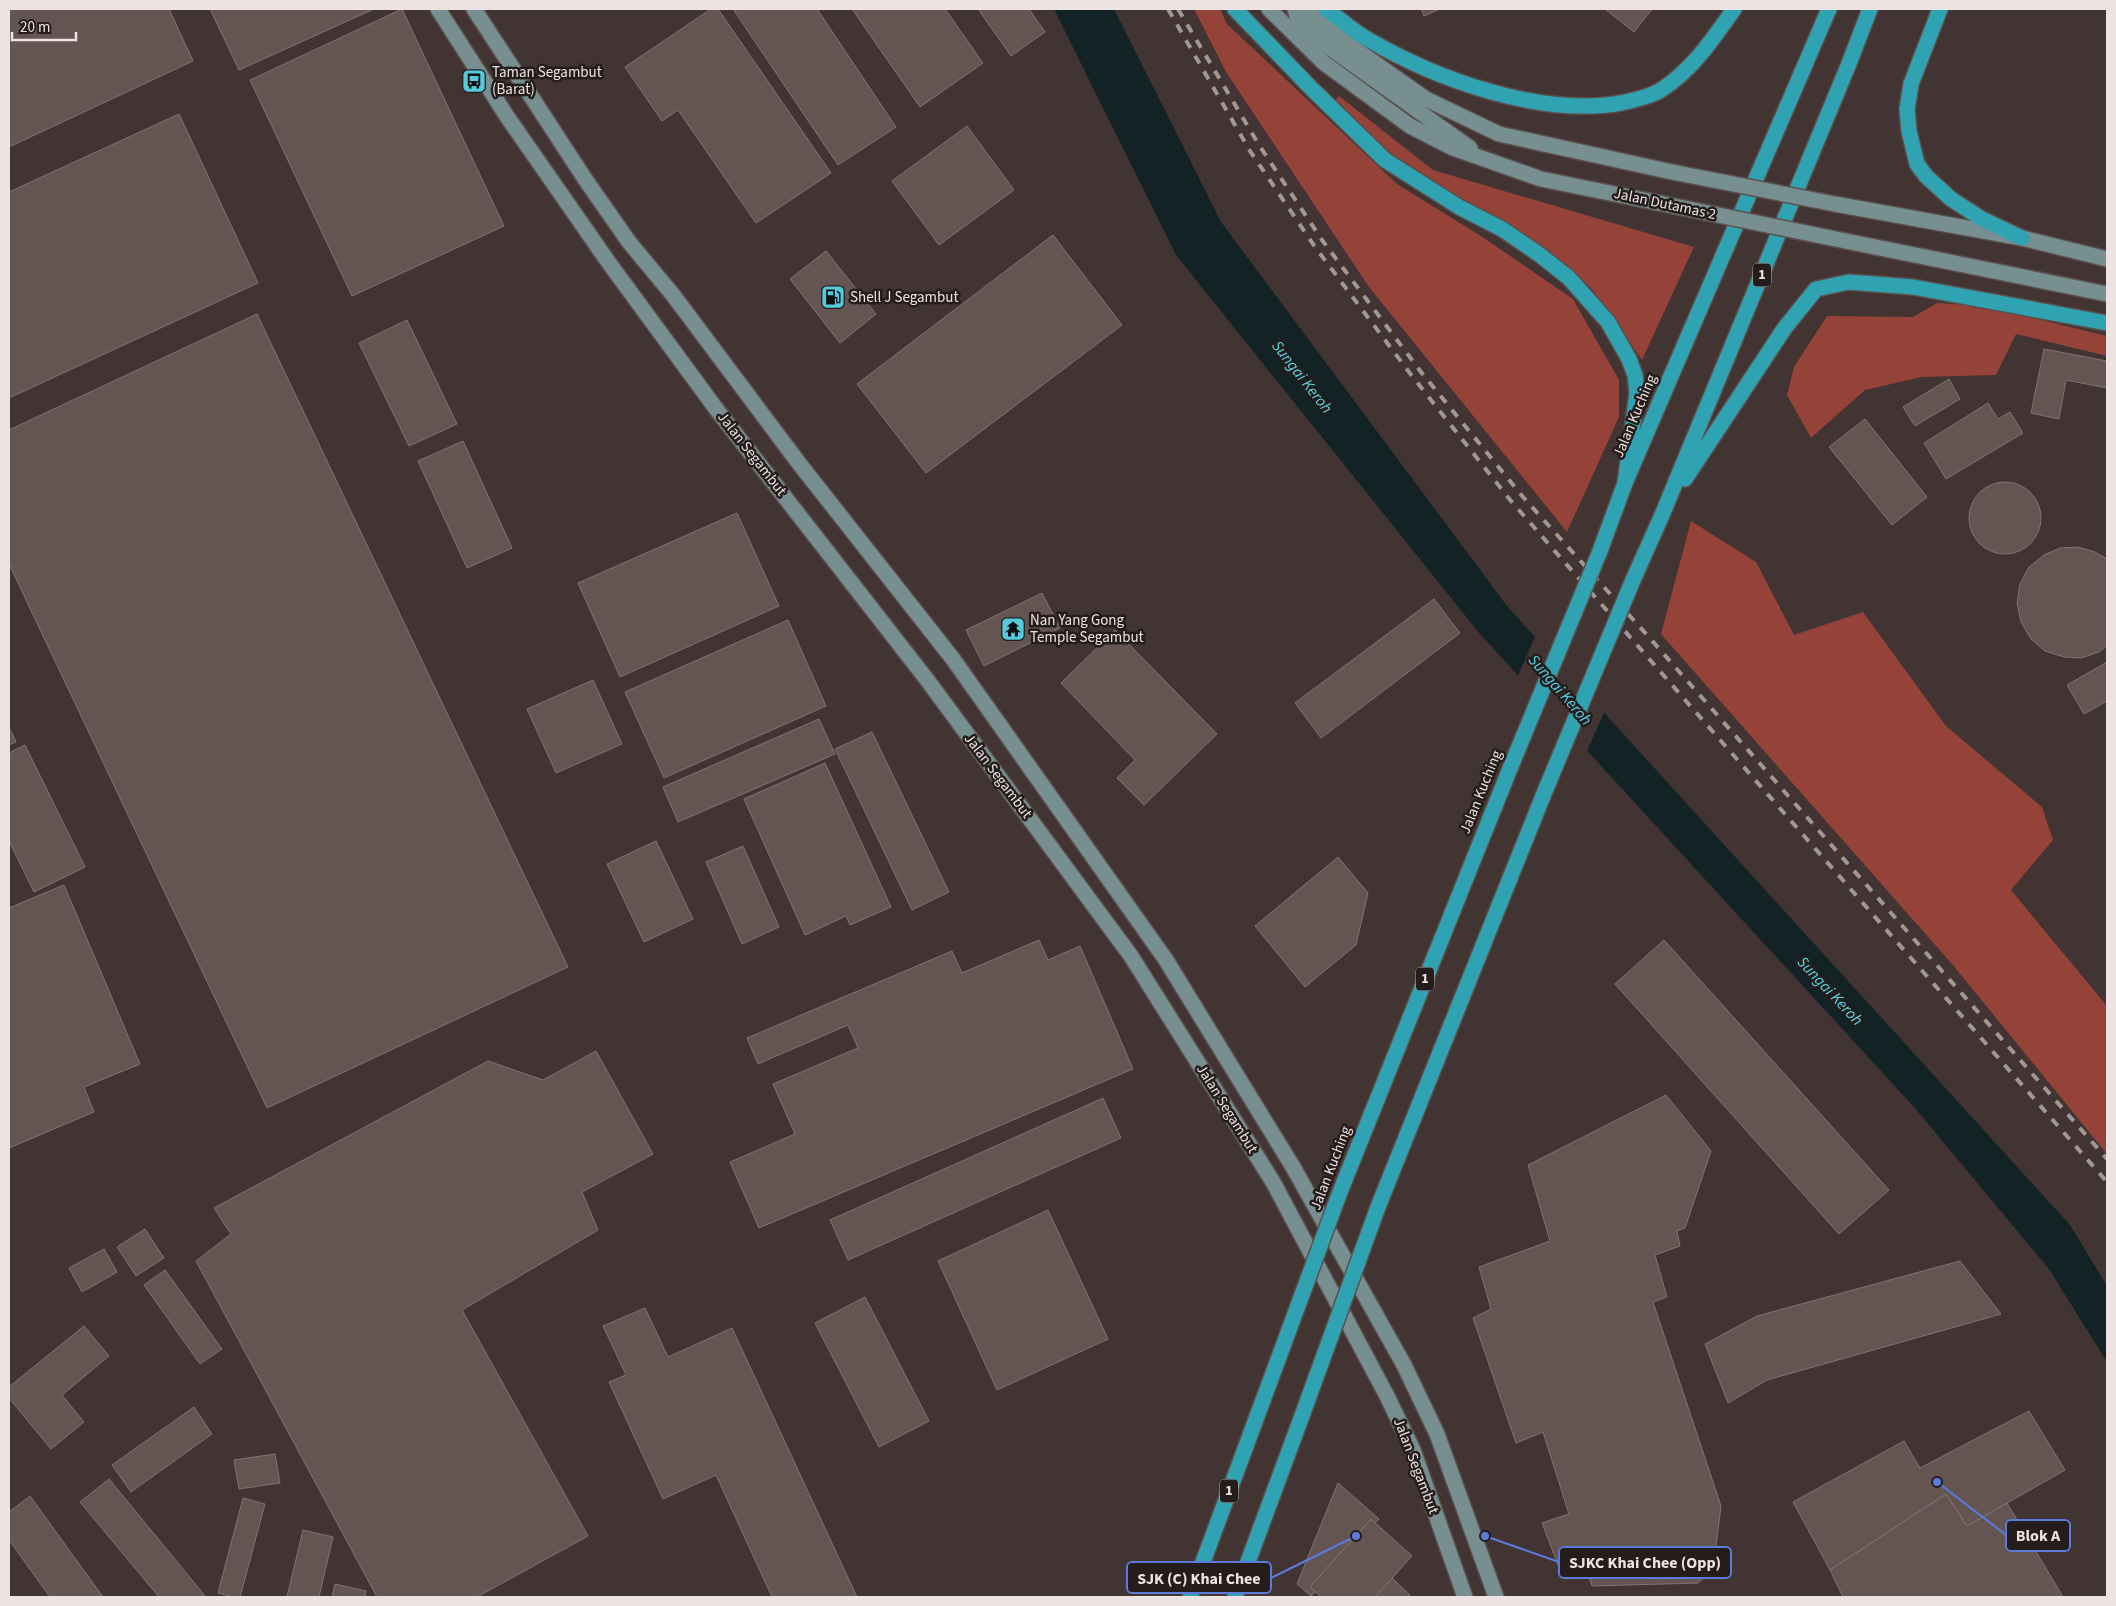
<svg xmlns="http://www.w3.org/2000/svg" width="2116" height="1606" font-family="'Source Sans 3',sans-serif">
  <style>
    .forest { fill: #954238 }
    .water { fill: #122225 }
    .pier { fill: #413432 }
    .building { fill: #645553; stroke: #837371 }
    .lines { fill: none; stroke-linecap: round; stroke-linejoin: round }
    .secondary-casing { stroke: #5b504e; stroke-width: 18 }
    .highway-casing { stroke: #5b504e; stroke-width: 18 }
    .secondary { stroke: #778f91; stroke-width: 15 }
    .highway { stroke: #30a3b3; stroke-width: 15 }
    .rail { stroke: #a19795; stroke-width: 4; stroke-dasharray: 9 9; stroke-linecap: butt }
    .secondary-bridge-casing { stroke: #5b504e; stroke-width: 18; stroke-linecap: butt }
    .highway-bridge-casing { stroke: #5b504e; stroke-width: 18; stroke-linecap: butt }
    .secondary-bridge { stroke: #778f91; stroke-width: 15 }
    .highway-bridge { stroke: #30a3b3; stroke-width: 15 }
    .labels { text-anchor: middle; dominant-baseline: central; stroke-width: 5; stroke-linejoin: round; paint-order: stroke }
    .shield { fill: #241d1c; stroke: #b0a8a7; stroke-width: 1 }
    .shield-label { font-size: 14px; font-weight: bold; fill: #ece3e2 }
    .poi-label { font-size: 15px; fill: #ece3e2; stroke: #241d1c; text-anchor: start }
    .street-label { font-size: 15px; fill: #ece3e2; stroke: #241d1c }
    .water-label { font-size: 16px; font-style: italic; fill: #54d7ea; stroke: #241d1c }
    .leader { fill: none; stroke: #5b7bdb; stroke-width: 2 }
    .callout-dot { fill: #5b7bdb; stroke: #241d1c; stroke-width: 2 }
    .callout { fill: #241d1c; stroke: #5b7bdb; stroke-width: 2 }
    .callout-label { font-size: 16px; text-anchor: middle; font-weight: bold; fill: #ece3e2 }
  </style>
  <rect width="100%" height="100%" fill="#413432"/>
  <g class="forest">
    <path d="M1194 9H1220L1227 24 1397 184 1481 236 1573 299 1619 380V417L1567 532 1369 287 1226 72Z"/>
    <path d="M1339 96 1433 170 1694 247 1642 360 1592 289 1515 229 1393 159 1334 101Z"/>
    <path d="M1937 303 1984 306 2107 336V356L2016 334 1996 375 1922 377 1865 390 1811 438 1787 395 1794 367 1827 316 1913 317Z"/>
    <path d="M1691 521 1756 562 1794 635 1863 612 1946 726 2042 807 2053 840 2011 890 2107 1006V1154L1952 964 1661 634Z"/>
  </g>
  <path class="water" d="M1054 9H1114L1221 222 1507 606 2070 1225 2107 1286V1362L2049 1269 1915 1108 1480 634 1176 255Z"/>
  <path class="pier" d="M1536 634 1605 711 1586 753 1517 678Z"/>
  <g class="building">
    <path d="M9 9H169L193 61 9 147Z"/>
    <path d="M210 9H374L239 70Z"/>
    <path d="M402 9 504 226 352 296 250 80Z"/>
    <path d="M711 9H718L831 173 756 223 678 110 662 121 625 67Z"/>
    <path d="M733 9H817L896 127 838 165Z"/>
    <path d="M852 9H945L983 63 920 107Z"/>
    <path d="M978 9H1029L1045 32 1011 56Z"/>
    <path d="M1421 9H1440L1424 16Z"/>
    <path d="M1605 9H1652L1634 32Z"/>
    <path d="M179 114 258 283 9 398V192Z"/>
    <path d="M967 126 1014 190 939 245 892 181Z"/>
    <path d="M1053 235 1122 325 926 473 857 384Z"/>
    <path d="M826 251 876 314 840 343 790 279Z"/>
    <path d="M257 314 568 967 267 1108 9 564V430Z"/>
    <path d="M407 320 457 424 409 446 359 343Z"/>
    <path d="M2044 349 2107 361V388L2066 380 2059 419 2031 413Z"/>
    <path d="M1949 379 1960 399 1915 426 1903 407Z"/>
    <path d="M1988 403 1998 419 2010 412 2023 433 1946 479 1924 443Z"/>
    <path d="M1865 419 1927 497 1892 525 1829 447Z"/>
    <path d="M463 441 512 548 467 568 418 461Z"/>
    <circle cx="2005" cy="518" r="36"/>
    <path d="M737 513 779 606 620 677 578 583Z"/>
    <path d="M2078 547 2095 552 2107 559V646L2099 652 2081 658 2064 657 2045 651 2031 639 2021 622 2017 603 2020 584 2029 567 2044 555 2060 548Z"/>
    <path d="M1042 593 1060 628 984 666 966 630Z"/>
    <path d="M1434 599 1460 633 1321 738 1295 703Z"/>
    <path d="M788 620 826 706 664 778 625 692Z"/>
    <path d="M1115 630 1217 734 1144 805 1117 778 1135 760 1061 683Z"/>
    <path d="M2107 662V701L2084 714 2067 685Z"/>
    <path d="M593 680 622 744 556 773 527 709Z"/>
    <path d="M819 719 835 754 678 822 663 787Z"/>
    <path d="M9 727 16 742 9 745Z"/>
    <path d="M872 732 949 892 912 910 835 749Z"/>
    <path d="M25 745 85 867 34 892 9 841V753Z"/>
    <path d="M825 763 891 907 850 925 846 916 805 935 744 799Z"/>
    <path d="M656 841 693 919 644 942 607 864Z"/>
    <path d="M743 846 779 927 742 944 706 862Z"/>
    <path d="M1338 857 1368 893 1356 945 1305 987 1255 926Z"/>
    <path d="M64 885 140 1064 84 1087 94 1112 9 1148V908Z"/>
    <path d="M1039 940 1048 960 1080 946 1133 1069 759 1228 730 1162 795 1134 773 1084 858 1048 848 1025 758 1064 747 1038 952 951 962 973Z"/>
    <path d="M1664 940 1889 1190 1839 1234 1615 984Z"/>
    <path d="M596 1051 653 1154 582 1192 598 1230 462 1310 588 1536 477 1597H377L196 1261 231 1234 214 1208 488 1061 543 1080Z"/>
    <path d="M1666 1095 1711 1151 1685 1228 1677 1231 1680 1246 1655 1255 1667 1297 1653 1302 1721 1506 1713 1570 1698 1583 1592 1586 1584 1562 1560 1570 1542 1523 1569 1514 1543 1432 1516 1443 1473 1318 1491 1309 1479 1267 1550 1241 1528 1165Z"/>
    <path d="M1103 1098 1121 1138 848 1260 830 1220Z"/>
    <path d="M1048 1210 1108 1339 997 1390 938 1261Z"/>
    <path d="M145 1229 164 1258 136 1276 117 1247Z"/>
    <path d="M104 1249 117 1272 82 1292 69 1268Z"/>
    <path d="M1960 1261 2001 1314 1767 1380 1728 1403 1705 1344 1757 1316Z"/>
    <path d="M165 1270 222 1349 200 1364 144 1285Z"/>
    <path d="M865 1297 929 1421 879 1447 815 1323Z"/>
    <path d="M645 1308 668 1357 732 1328 857 1597H772L716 1475 663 1499 609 1382 626 1375 603 1326Z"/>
    <path d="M84 1326 109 1356 62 1395 84 1422 51 1449 9 1398V1387Z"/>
    <path d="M194 1407 212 1434 131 1492 112 1465Z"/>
    <path d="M2029 1411 2065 1470 1967 1526 1946 1494 1830 1570 1793 1502 1904 1441 1920 1468Z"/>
    <path d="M275 1454 280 1483 239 1489 234 1460Z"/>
    <path d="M109 1479 206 1597H159L80 1502Z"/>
    <path d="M1338 1483 1379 1519 1375 1523 1371 1519 1310 1587 1315 1592 1311 1596 1297 1584Z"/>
    <path d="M1946 1494 1967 1526 2007 1503 2063 1597H1843L1830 1570Z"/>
    <path d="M30 1496 103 1597H50L9 1540V1512Z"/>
    <path d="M243 1498 265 1504 240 1597H233L218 1593Z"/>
    <path d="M1371 1519 1412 1556 1375 1597H1321L1310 1587Z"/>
    <path d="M303 1530 333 1537 319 1597H287Z"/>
    <path d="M1392 1578 1410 1595 1408 1597H1375Z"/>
    <path d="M335 1584 366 1591 365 1597H332Z"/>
  </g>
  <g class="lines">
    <g class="secondary-casing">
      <g id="secondary">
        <path d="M438 9 506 115 609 263 717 410 928 681 1131 956 1273 1182 1387 1396 1413 1450 1465 1597"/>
        <path d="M474 9 585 179 629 242 673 295 798 462 953 659 1166 960 1293 1167 1404 1365 1437 1434 1496 1597"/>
        <path d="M1269 9 1324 63 1410 126 1453 148 1541 179 1659 203"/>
        <path d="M1295 9 1297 16 1323 43 1470 148"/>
        <path d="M1305 9 1342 40 1426 99 1499 134 1672 172"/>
        <path d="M1835 204 2022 238 2107 259"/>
        <path d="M1831 238 2107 294"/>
      </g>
    </g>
    <g class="highway-casing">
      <g id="highway">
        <path d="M1235 9 1312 89 1385 160 1459 207 1502 229 1540 255 1569 278 1608 322 1629 359 1635 375 1637 393 1625 483"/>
        <path d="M1326 9C1340 19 1354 32 1369 40 1438 80 1541 117 1621 103 1634 100 1650 97 1661 90 1692 70 1713 39 1734 9"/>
        <path d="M1940 9 1911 84 1907 109 1909 131 1917 164 1926 176 1951 199 1982 219 2022 238"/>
        <path d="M1685 479 1784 329 1816 289 1849 282 1913 287 2107 323"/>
        <path d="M1600 551 1625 483 1829 9"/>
        <path d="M1633 580 1662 515 1848 66 1870 9"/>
        <path d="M1340 1192 1511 766"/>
        <path d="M1378 1207 1543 796"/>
        <path d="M1190 1597 1269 1384"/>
        <path d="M1235 1597 1303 1413"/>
      </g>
    </g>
    <use href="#secondary" class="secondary"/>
    <use href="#highway" class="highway"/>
    <g class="rail">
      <path d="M1168 9 1250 151 1315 247 1412 376 1511 501 2107 1182"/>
      <path d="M1178 9 1259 145 1322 240 1421 372 1523 497 1647 635 2107 1159"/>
    </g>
    <g class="secondary-bridge-casing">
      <g id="secondary-bridge">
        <path d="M1672 172 1835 204"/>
        <path d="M1659 203 1831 238"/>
      </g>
    </g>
    <g class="highway-bridge-casing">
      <g id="highway-bridge">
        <path d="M1511 766 1600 551"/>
        <path d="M1543 796 1633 580"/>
        <path d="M1269 1384 1340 1192"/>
        <path d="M1303 1413 1378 1207"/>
      </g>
    </g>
    <use href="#secondary-bridge" class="secondary-bridge"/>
    <use href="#highway-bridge" class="highway-bridge"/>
  </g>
  <defs>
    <g id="bus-square" transform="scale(1.25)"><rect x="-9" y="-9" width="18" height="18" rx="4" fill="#54cadc" stroke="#241d1c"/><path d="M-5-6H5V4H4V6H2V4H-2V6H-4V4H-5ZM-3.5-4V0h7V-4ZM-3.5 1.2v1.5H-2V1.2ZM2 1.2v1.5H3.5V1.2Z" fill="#111"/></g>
    <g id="fuel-square" transform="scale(1.25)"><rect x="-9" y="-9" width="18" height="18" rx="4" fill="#54cadc" stroke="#241d1c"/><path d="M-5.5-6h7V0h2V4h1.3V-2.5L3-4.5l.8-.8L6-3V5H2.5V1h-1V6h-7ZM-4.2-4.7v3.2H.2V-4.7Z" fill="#111"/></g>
    <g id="temple-square" transform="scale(1.25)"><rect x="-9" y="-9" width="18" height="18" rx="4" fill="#54cadc" stroke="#241d1c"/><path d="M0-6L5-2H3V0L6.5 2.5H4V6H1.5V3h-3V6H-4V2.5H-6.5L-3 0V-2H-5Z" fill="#111"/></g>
  </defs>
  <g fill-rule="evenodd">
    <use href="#bus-square" x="474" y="81"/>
    <use href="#fuel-square" x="833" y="297"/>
    <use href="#temple-square" x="1013" y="629"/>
  </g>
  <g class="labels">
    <g class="shield">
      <rect x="1753" y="263.5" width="18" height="23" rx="4"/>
      <rect x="1416" y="967.5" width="18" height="23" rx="4"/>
      <rect x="1220" y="1479.5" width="18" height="23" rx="4"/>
    </g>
    <g class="shield-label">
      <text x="1762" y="275">1</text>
      <text x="1425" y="979">1</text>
      <text x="1229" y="1491">1</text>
    </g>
    <g class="poi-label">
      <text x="492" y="72">Taman Segambut<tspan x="492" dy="17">(Barat)</tspan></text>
      <text x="850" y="297">Shell J Segambut</text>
      <text x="1030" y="620">Nan Yang Gong<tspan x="1030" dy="17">Temple Segambut</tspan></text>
    </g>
    <g class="street-label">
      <text transform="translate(1665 204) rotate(12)">Jalan Dutamas 2</text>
      <text transform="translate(1635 416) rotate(-67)">Jalan Kuching</text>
      <text transform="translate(752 454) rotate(52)">Jalan Segambut</text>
      <text transform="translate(998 776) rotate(53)">Jalan Segambut</text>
      <text transform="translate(1481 792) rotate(-68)">Jalan Kuching</text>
      <text transform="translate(1227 1109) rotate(58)">Jalan Segambut</text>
      <text transform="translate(1331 1168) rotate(-69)">Jalan Kuching</text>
      <text transform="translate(1416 1466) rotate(69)">Jalan Segambut</text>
    </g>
    <g class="water-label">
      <text transform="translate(1302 377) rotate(52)">Sungai Keroh</text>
      <text transform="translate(1560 690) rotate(49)">Sungai Keroh</text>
      <text transform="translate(1830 991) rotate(47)">Sungai Keroh</text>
    </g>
  </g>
  <path class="leader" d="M1937 1482L2006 1535M1485 1536L1559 1562M1356 1536L1271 1578"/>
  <g class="callout-dot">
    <circle cx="1937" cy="1482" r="5"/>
    <circle cx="1485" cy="1536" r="5"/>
    <circle cx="1356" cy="1536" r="5"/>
  </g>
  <g class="callout">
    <rect x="2006" y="1520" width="64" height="31" rx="5"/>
    <rect x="1559" y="1547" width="172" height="31" rx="5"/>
    <rect x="1127" y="1562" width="144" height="31" rx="5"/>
  </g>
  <g class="callout-label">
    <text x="2038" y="1541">Blok A</text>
    <text x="1645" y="1568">SJKC Khai Chee (Opp)</text>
    <text x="1199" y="1584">SJK (C) Khai Chee</text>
  </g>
  <rect width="2116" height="1606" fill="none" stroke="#ece3e2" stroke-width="20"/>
  <path d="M12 32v8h64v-8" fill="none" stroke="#ece3e2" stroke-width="2.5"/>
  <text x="20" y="32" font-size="15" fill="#ece3e2" stroke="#241d1c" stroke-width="4" paint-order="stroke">20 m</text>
</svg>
